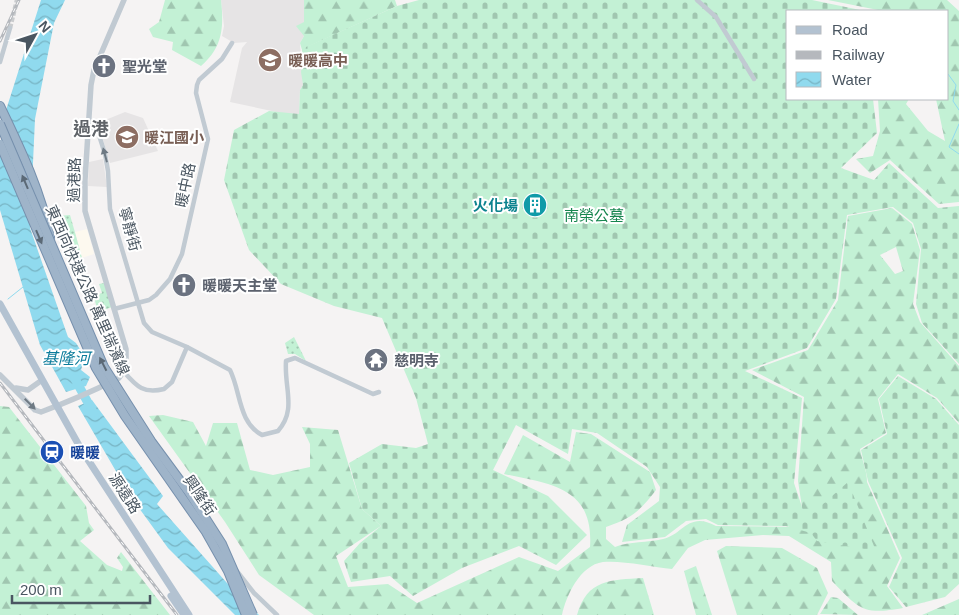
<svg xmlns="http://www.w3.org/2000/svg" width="959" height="615" font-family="Helvetica,'Noto Sans TC',sans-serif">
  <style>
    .commercial { fill: #fdf9ef }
    .education { fill: #e6e4e5 }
    .grass { fill: url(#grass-dots) }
    .forest { fill: url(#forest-firs); fill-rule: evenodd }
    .cemetery { fill: url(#cemetery-stones) }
    .garden { fill: #c3f1d5 }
    .water { fill: url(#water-waves) }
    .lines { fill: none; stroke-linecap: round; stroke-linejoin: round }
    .stream { stroke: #90daee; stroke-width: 1 }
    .river { stroke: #90daee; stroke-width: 9 }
    .minor-tunnel { stroke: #caccce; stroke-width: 4.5; stroke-dasharray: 4.5 2; stroke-linecap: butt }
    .trunk-casing { stroke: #7690ad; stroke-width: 10 }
    .minor { stroke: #c1cad2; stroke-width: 4.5 }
    .tertiary { stroke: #c1cad2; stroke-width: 5.5 }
    .primary { stroke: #b3c2d1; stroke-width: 7 }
    .trunk { stroke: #9fb4c9; stroke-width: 8 }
    .rail-casing { stroke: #b5b8bd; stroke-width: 3 }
    .rail { stroke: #fff; stroke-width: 1; stroke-dasharray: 4; stroke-linecap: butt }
    .trunk-bridge-casing { stroke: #7690ad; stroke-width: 10; stroke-linecap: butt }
    .trunk-bridge { stroke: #9fb4c9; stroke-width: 8 }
    .oneway { fill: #6e7983 }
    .oneway2 { fill: #5b6976 }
    .labels { text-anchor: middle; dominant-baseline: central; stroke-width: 4; stroke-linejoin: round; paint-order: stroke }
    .education-label { font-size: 15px; font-weight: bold; fill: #785e54; stroke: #fff; text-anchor: start }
    .worship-label { font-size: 15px; font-weight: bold; fill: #5b616d; stroke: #fff; text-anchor: start }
    .street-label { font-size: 15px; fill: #4a5661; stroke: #fff }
    .culture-label { font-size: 15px; font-weight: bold; fill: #0d838f; stroke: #fff; text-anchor: end }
    .park-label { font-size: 15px; fill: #17864f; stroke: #fff }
    .transit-label { font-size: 15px; font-weight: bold; fill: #164399; stroke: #fff; text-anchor: start }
    .water-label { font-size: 16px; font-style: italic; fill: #0c7c9b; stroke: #fff }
    .quarter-label { font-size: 18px; font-weight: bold; fill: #5f6368; stroke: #fff }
  </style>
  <defs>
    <pattern id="grass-dots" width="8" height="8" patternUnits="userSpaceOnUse" patternTransform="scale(1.25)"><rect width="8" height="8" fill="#c3f1d5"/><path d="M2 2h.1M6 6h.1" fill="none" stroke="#a0c6b0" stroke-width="1.8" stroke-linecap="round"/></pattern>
    <pattern id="forest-firs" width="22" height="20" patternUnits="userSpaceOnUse" patternTransform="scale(1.25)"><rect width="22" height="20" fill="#c3f1d5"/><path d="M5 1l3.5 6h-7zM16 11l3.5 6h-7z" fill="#a0c6b0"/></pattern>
    <pattern id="cemetery-stones" width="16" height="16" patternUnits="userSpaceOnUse" patternTransform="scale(1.25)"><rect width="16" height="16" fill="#c3f1d5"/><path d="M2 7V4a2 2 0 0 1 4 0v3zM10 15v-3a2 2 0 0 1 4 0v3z" fill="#a0c6b0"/></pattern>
    <pattern id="water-waves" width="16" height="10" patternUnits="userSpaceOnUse" patternTransform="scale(1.25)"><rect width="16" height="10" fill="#90daee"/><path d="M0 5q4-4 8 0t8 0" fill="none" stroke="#78b4c4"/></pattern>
  </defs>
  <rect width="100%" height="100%" fill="#f5f3f3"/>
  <path class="commercial" d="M87 229 94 254 82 258 75 232Z"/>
  <g class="education">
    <path d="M221 0H304V36L300 43 303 85 300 90 299 114H286L230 102 242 48 247 42 234 43 222 36 224 26Z"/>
    <path d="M125 112 143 118 158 151 110 163 98 123Z"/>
    <path d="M103 159 107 187 88 186 89 162Z"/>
  </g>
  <g class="grass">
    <path d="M70 215 76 236 63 239 57 216Z"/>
    <path d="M104 283 112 307 98 312 95 301 98 294 102 293 99 284Z"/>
    <path d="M294 337 306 361 295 354H288L285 343Z"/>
  </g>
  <g class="forest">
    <path d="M165 0H221C224 27 223 47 201 66L172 50 173 42 153 37 149 29 159 22Z"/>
    <path d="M304 0H395L397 6 307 47 301 72 302 50 300 43 304 36 296 26 304 22Z"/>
    <path d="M828 0H947L959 11V202L939 204 890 160 870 173 856 159 873 156 880 131 878 99H909L906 104 928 131 945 141 936 99H948V11H883Z"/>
    <path d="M892 208 912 224 920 250 913 304 920 322 959 366V423L937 398 898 374 878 399 886 433 860 449C862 461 867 470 867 482L900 558 887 586 903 608C863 615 860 610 832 581L831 562 789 536 763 535 705 540 688 548 672 569C653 567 621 560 603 562 580 565 566 596 562 615H314L259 575 225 522 149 416 163 415 193 422 206 446 213 423H237L250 470 273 475 310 467V444L302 427 338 430 362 509 381 526 336 556 348 587 388 584 417 603 519 557 558 571 590 547C594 487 550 484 504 474L523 435 570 462 576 432 591 434 650 472 656 490C639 512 632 518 606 527V539L615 547C630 541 647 543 663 539 683 535 688 511 716 526L805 527 798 481 804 397 752 370 808 350 838 300 848 216ZM896 247 903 271 895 274 880 255Z"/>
    <path d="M0 406 9 407 86 506 89 523 94 530 80 541 107 565 122 571 123 567 117 558 121 552 170 615H0Z"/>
    <path d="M726 546 782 548 817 568 828 593 817 615H737L717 551Z"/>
    <path d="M696 566 712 615H696L684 571Z"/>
    <path d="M643 578 654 615H577C587 579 611 580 643 578Z"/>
    <path d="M959 599V615H922Z"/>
  </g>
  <g class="cemetery">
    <path d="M419 0H812L865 11H788V99H873L877 133 841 168 874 180 889 163 938 208 959 206V364L922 323 916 304 921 249 913 223 893 207 847 215 836 299 807 348 745 371 802 398 794 483 806 519 848 482 876 551 817 541 811 533 786 526 718 525 706 519 686 521 665 537 622 542 627 525 659 501 660 487 647 467 597 433 572 429 568 454 516 425 493 470 548 496 587 535 556 565 519 546 462 568 413 596 390 576 351 582 344 561 360 543 381 526 362 509 349 463 382 444 416 448 428 444 416 398 382 318 334 306 281 284 249 250 224 180 234 130 269 111 299 114 300 90 303 85 301 72 306 47 397 6Z"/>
    <path d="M898 376 936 399 959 425V584L945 597 906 607 889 587 902 558 868 481 861 450 887 434 879 399Z"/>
    <path d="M831 597 838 598 858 615 820 614Z"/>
  </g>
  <path class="garden" d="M76 236 82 258 70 262 63 239Z"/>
  <g class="water">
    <path d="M41 0H65L54 23 35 119 30 228 68 337 76 343 85 357 81 370 90 377 86 386 66 392 40 345 0 210V149L7 107Z"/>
    <path d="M92 400 163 496 157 504 227 583 259 615H235L168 548 131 497 78 406Z"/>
  </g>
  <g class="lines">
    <g class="stream">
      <path d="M948 74 956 85 953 101 959 110"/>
      <path d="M959 124 949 147 959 154"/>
      <path d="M8 299 23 287"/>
    </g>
    <path class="river" d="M75 379 93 412"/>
    <path class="minor-tunnel" d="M10 28 17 0"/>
    <g class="trunk-casing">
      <path id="trunk" d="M0 106C20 148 41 191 50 237"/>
    </g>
    <g class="minor">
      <path d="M697 0 716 17 754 79"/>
      <path d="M0 62 10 28"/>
      <path d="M88 125 98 132 105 154 108 171 110 209 144 323 152 332 187 347"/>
      <path d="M114 309 149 300 156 295 170 279 182 254 208 139 196 93 197 85 199 80 222 59 232 43"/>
      <path d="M124 372C137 387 144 394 164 389L172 382 187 347 230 370C241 392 238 422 262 435L278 431C297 409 284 389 286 361L295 358 373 394 379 392"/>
      <path d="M115 392 130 415"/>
      <path d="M170 473 204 522"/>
      <path d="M236 570 254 593 277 615"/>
    </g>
    <g class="tertiary">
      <path d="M0 375 35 410 41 412C65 403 89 393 113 381L119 378 126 368V349L85 211V180L91 85 94 70 124 0"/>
      <path d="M16 388 28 390 42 380"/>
    </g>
    <g class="primary">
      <path d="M0 304 81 449 189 615"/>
      <path d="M171 596 184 615"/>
    </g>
    <use href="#trunk" class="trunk"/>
    <g class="rail-casing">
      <g id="rail">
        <path d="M0 41 19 0"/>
        <path d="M0 383 177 615"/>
      </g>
    </g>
    <use href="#rail" class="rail"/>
    <g class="trunk-bridge-casing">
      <g id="trunk-bridge">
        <path d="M0 124 104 367 151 441 190 494 222 544 253 615"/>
        <path d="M0 144 96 368 125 416 206 532 228 571 246 615"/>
      </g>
    </g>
    <use href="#trunk-bridge" class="trunk-bridge"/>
  </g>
  <defs><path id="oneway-solid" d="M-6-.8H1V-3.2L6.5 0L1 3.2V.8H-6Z" transform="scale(1.25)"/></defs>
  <g class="oneway">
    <use href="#oneway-solid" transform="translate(105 155) rotate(-105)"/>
    <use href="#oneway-solid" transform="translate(30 404) rotate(45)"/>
  </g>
  <g class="oneway2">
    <use href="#oneway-solid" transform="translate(25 182) rotate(-113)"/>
    <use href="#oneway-solid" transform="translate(39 237) rotate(67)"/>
    <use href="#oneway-solid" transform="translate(103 364) rotate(-117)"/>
  </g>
  <defs>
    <g id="school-disc" transform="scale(1.25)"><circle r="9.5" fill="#8d6e63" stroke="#fff"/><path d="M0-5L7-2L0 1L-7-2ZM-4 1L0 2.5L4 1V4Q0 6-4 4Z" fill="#fff"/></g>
    <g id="church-disc" transform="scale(1.25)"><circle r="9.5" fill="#6b7280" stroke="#fff"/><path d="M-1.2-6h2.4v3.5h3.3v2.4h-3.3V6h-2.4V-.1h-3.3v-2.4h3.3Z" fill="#fff"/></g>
    <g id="building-disc" transform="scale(1.25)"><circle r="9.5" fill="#0f9aa8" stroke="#fff"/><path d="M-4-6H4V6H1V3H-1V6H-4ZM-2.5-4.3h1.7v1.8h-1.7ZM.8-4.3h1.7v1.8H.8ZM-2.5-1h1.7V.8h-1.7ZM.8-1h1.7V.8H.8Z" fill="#fff"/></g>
    <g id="temple-disc" transform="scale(1.25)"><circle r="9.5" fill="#6b7280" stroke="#fff"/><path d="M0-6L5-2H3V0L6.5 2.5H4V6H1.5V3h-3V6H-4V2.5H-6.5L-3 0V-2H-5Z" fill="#fff"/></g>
    <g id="station-disc" transform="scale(1.25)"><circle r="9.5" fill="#1a4fb4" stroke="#fff"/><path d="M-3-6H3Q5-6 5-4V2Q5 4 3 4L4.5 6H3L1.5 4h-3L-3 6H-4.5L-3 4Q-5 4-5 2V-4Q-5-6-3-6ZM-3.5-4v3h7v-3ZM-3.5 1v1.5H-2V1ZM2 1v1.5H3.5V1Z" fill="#fff"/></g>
  </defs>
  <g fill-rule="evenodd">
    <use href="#school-disc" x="270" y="60"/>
    <use href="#church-disc" x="104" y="66"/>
    <use href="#school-disc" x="127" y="137"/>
    <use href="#building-disc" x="535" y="205"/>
    <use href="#church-disc" x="184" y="285"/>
    <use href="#temple-disc" x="376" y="360"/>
    <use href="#station-disc" x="52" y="452"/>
  </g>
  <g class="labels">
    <g class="education-label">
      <text x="288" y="60">暖暖高中</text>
      <text x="144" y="137">暖江國小</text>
    </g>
    <g class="worship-label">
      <text x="122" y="66">聖光堂</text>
      <text x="202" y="285">暖暖天主堂</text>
      <text x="394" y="360">慈明寺</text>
    </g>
    <g class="street-label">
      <text transform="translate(74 180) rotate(-89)">過港路</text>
      <text transform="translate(185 185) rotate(-78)">暖中路</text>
      <text transform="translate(130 229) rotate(75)">寧靜街</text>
      <text transform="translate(88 290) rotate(66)">東西向快速公路 萬里瑞濱線</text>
      <text transform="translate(125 493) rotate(57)">源遠路</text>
      <text transform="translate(200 495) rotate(56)">興隆街</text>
    </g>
    <g class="culture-label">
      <text x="518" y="205">火化場</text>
    </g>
    <g class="park-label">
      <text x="594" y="215">南榮公墓</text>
    </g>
    <g class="transit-label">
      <text x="70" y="452">暖暖</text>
    </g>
    <g class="water-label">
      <text x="66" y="358">基隆河</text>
    </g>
    <g class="quarter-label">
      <text x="91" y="129">過港</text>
    </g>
  </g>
  <rect x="786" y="10" width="162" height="90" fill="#ffffff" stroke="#b7bbc0"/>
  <rect x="796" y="26" width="25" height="8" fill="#b3c2d1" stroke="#b7bbc0"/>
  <text x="832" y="35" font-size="15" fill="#4a5661">Road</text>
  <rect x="796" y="51" width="25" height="8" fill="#b5b8bd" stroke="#b7bbc0"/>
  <text x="832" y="60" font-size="15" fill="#4a5661">Railway</text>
  <rect x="796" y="72" width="25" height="15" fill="url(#water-waves)" stroke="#b7bbc0"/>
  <text x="832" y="85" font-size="15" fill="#4a5661">Water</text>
  <g transform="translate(35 35) rotate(50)" stroke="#ffffff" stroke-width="4" paint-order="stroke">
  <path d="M0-4L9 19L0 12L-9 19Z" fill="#4a5661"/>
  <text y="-8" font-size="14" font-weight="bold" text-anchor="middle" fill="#4a5661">N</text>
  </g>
  <path d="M12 595v8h138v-8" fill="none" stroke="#4a5661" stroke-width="2.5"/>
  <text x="20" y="595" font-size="15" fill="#4a5661" stroke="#ffffff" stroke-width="4" paint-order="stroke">200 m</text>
</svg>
